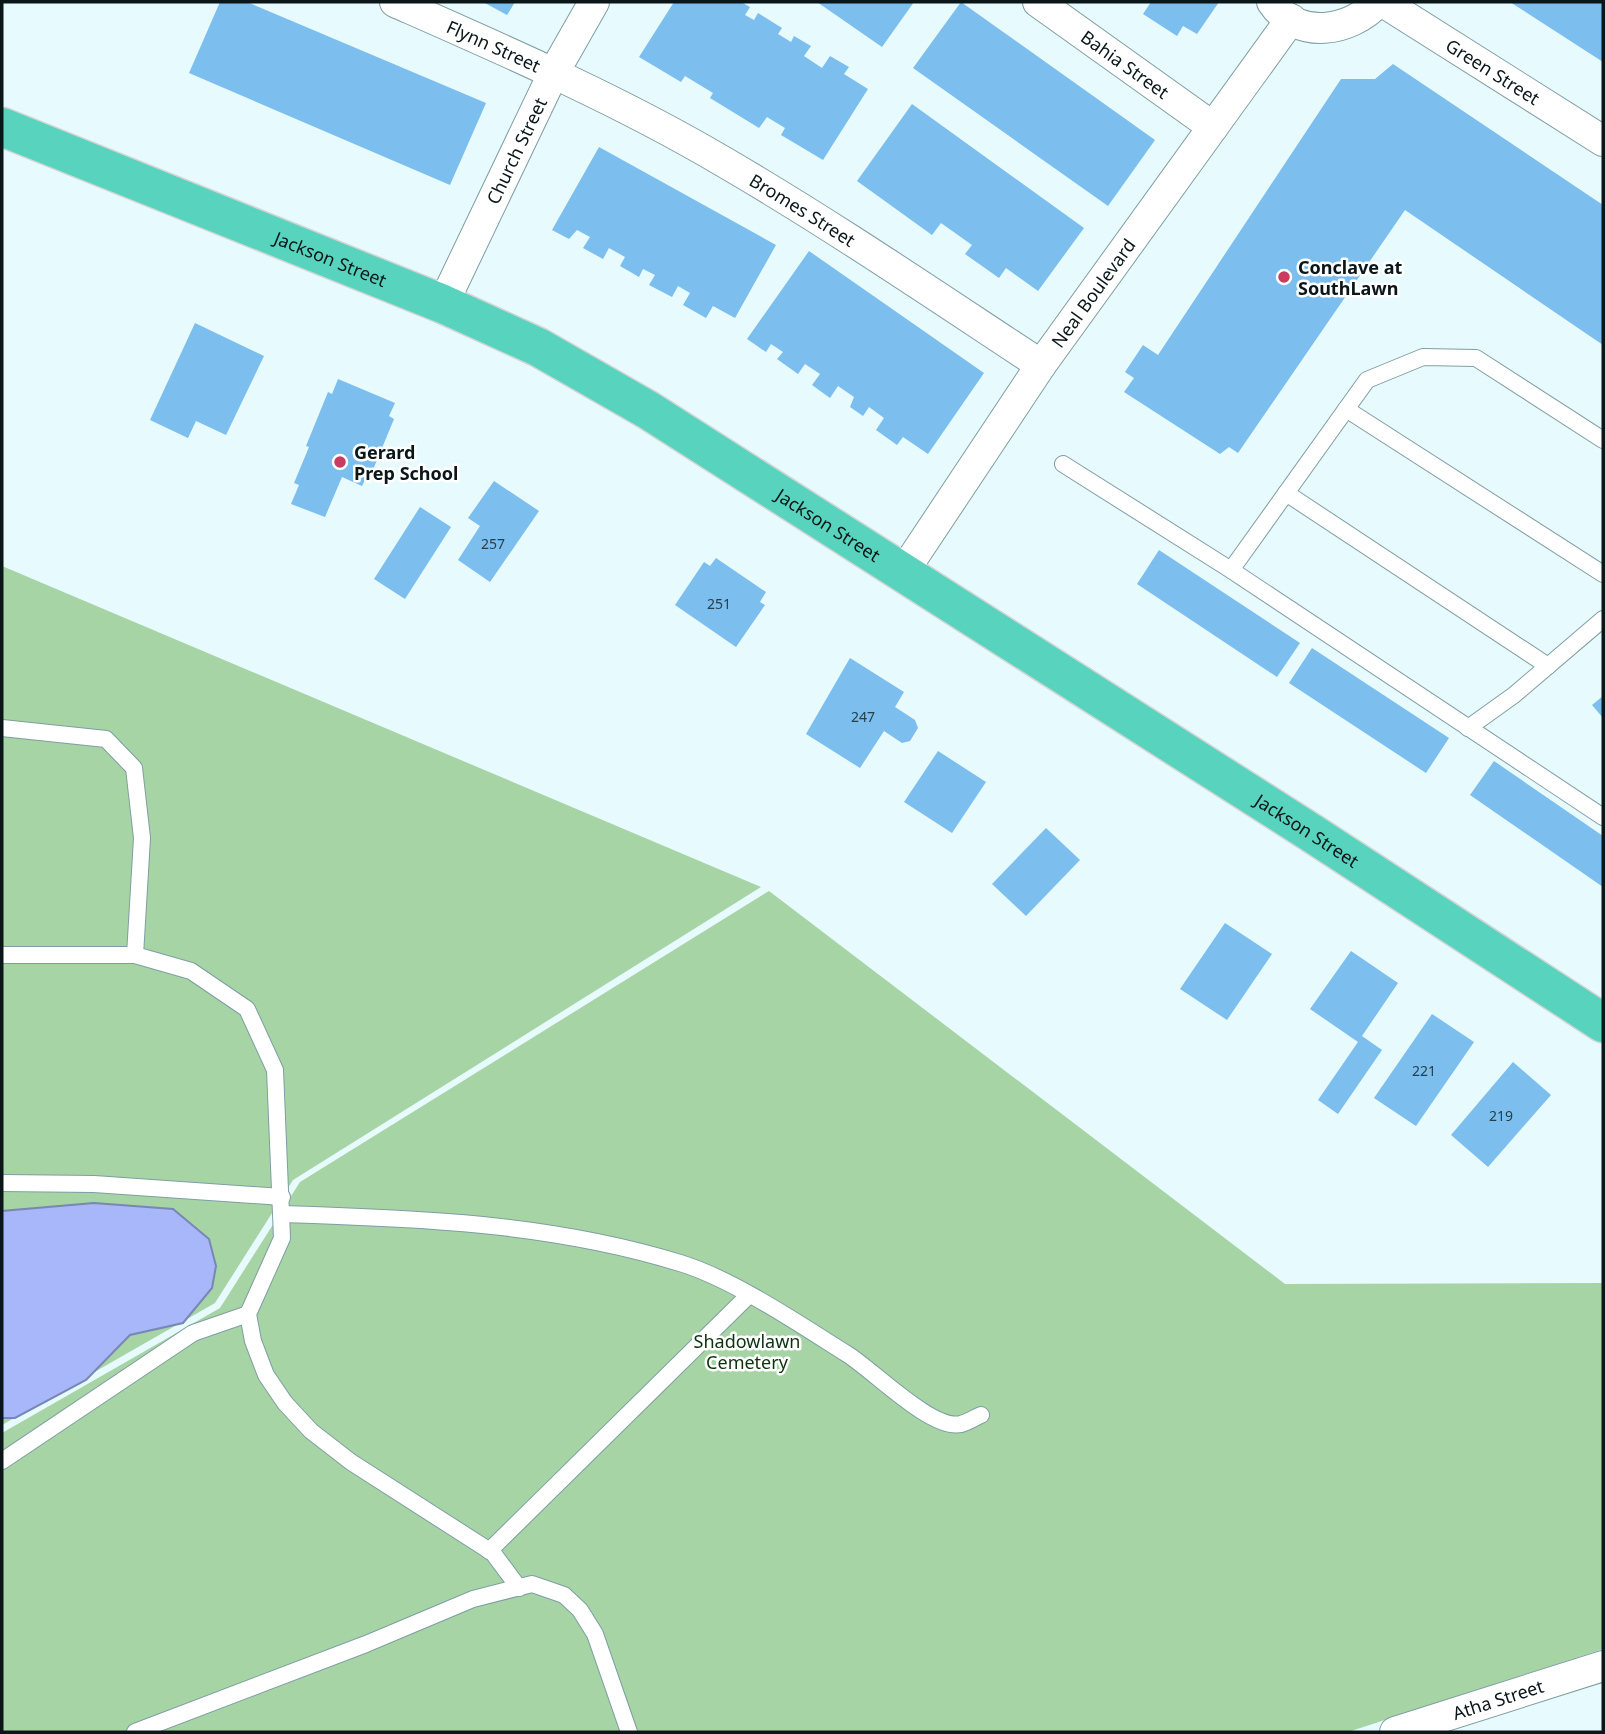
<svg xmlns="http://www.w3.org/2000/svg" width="1605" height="1734" font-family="'Noto Sans',sans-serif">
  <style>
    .green { fill: #a6d4a5 }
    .water { fill: #a7b7f9; stroke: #7887b6; stroke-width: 2 }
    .building { fill: #7cbeed }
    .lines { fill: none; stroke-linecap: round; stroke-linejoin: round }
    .service-casing { stroke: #7f9ea3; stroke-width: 18 }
    .minor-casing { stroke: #7f9ea3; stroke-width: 32 }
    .trunk-casing { stroke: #d3d5d5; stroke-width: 41 }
    .service { stroke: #fff; stroke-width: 16 }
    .minor { stroke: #fff; stroke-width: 30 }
    .trunk { stroke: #58d4be; stroke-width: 38 }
    .poi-dot { fill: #ca3b60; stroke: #fff; stroke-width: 2.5 }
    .labels { text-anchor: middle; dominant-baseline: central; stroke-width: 5; stroke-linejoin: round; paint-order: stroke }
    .number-label { font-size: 14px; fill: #26404d }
    .street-label { font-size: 18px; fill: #0a1618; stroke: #fff }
    .poi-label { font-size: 18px; font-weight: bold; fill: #0a1618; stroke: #fff; text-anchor: start }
    .park-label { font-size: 18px; fill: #0c320e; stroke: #fff }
  </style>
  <rect width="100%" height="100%" fill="#e7fafe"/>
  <g class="green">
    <path d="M2 566 761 887 293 1180 215 1303 2 1425Z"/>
    <path d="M769 891 1285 1284 1603 1283V1649L1348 1732H2V1433L220 1308 300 1182Z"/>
  </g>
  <path class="water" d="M94 1203 173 1209 209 1239 216 1266 212 1288 183 1323 130 1335 86 1380 15 1418H2V1211Z"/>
  <g class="building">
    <path d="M220 2H247L486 103 450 185 189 73Z"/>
    <path d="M483 2H515L507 15Z"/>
    <path d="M674 2H741L750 7 745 15 754 20 758 13 782 28 778 34 791 42 794 36 811 46 804 56 822 68 830 56 849 67 844 74 868 89 823 160 781 135 785 128 767 117 759 128 710 98 713 93 685 76 681 82 639 57Z"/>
    <path d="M817 2H914L882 47Z"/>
    <path d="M961 2 1155 140 1108 206 913 68Z"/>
    <path d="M1151 2H1219L1197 34 1183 26 1177 36 1143 14Z"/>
    <path d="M1510 2H1603V62Z"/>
    <path d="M1393 64 1603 205V345L1405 210 1238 453 1229 447 1220 454 1124 392 1134 378 1125 372 1143 345 1158 355 1341 79H1375Z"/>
    <path d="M912 104 1084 228 1038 291 1006 268 999 278 965 254 972 245 941 223 932 235 857 181Z"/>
    <path d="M599 147 776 245 735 318 713 306 706 318 683 305 690 293 678 286 672 297 649 285 655 275 643 269 639 277 620 266 625 257 609 248 603 259 583 248 590 237 577 230 569 239 552 230Z"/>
    <path d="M809 251 984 373 928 454 903 437 897 445 876 430 884 418 869 407 863 416 850 407 854 397 838 386 830 398 812 385 820 374 805 364 798 374 777 359 783 352 771 344 766 352 747 339Z"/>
    <path d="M195 323 264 356 226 435 196 421 188 438 150 420Z"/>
    <path d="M338 379 395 403 389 416 394 419 370 477 367 476 362 486 342 477 325 517 291 504 299 485 294 483 309 447 306 446 328 392 332 394Z"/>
    <path d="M494 481 539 511 490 582 458 560 480 526 468 518Z"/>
    <path d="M420 507 451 527 405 599 374 579Z"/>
    <path d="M1159 550 1300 643 1277 677 1137 584Z"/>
    <path d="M716 558 766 592 760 602 765 605 736 647 675 605 704 562 710 566Z"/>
    <path d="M1312 648 1449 738 1426 773 1289 683Z"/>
    <path d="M850 658 904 692 895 707 915 720 918 728 910 741 902 743 884 731 860 768 806 734Z"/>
    <path d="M1603 696V718L1592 705Z"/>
    <path d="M938 751 986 782 952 833 904 802Z"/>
    <path d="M1494 761 1603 836V887L1470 795Z"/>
    <path d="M1046 828 1080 860 1026 916 992 884Z"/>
    <path d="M1225 923 1272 954 1227 1020 1180 989Z"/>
    <path d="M1351 951 1398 983 1362 1036 1382 1050 1338 1114 1318 1100 1358 1042 1310 1009Z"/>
    <path d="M1432 1014 1474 1042 1416 1126 1374 1098Z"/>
    <path d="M1513 1062 1551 1095 1488 1167 1451 1135Z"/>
  </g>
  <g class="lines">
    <g class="service-casing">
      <g id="service">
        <path d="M1346 409 1603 574"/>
        <path d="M1063 464 1231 570 1603 817"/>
        <path d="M1286 493 1548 666"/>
        <path d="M1231 570 1367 380 1423 357 1476 358 1603 440"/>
        <path d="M2 728 106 739 134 768 142 838 135 955H2"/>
        <path d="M1468 728 1514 695 1603 619"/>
        <path d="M135 955 191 971 247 1009 275 1070 282 1238 248 1314 253 1341 266 1375 285 1403 311 1431 351 1462 493 1553 519 1588"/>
        <path d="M2 1183 94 1184 282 1197"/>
        <path d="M282 1214C415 1218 551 1223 680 1263 733 1279 799 1324 847 1354 873 1370 932 1431 961 1424 968 1422 974 1418 981 1415"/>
        <path d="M2 1461 193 1333 248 1314"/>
        <path d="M489 1551 748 1296"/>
        <path d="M135 1732 366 1644 473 1599 532 1584 564 1595 580 1610 595 1634 629 1732"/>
      </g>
    </g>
    <g class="minor-casing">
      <g id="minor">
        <path id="s1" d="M395 2C506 51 619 100 724 162 832 225 936 296 1041 365"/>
        <path id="s2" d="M1038 2 1213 127"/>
        <path d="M1272 2C1298 41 1350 32 1378 2"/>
        <path id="s3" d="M1383 2 1603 141"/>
        <path id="s4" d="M443 304 553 74 594 2"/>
        <path id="s5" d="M902 574 1041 365 1291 19"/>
        <path id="s6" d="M1395 1732 1603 1666"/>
      </g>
    </g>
    <g class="trunk-casing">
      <g id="trunk">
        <path id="s7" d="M2 127 443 304 538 347 648 410 1310 832 1603 1023"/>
      </g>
    </g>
    <use href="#service" class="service"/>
    <use href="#minor" class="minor"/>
    <use href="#trunk" class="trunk"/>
  </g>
  <g class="poi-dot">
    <circle cx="1284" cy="277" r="7"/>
    <circle cx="340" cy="462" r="7"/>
  </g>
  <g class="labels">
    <g class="number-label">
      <text x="493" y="543">257</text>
      <text x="719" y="603">251</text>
      <text x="863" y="716">247</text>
      <text x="1424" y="1070">221</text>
      <text x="1501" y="1115">219</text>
    </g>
    <g class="street-label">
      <text stroke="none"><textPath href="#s1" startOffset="108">Flynn Street</textPath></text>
      <text stroke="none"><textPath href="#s2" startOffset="107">Bahia Street</textPath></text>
      <text stroke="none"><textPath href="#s3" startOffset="130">Green Street</textPath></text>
      <text stroke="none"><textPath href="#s4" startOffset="170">Church Street</textPath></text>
      <text stroke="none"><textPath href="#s1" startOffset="458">Bromes Street</textPath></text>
      <text stroke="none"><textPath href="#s7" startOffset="354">Jackson Street</textPath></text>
      <text stroke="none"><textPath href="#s5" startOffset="340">Neal Boulevard</textPath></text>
      <text stroke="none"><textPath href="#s7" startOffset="920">Jackson Street</textPath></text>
      <text stroke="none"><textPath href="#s7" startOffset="1488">Jackson Street</textPath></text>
      <text stroke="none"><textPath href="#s6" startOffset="108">Atha Street</textPath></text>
    </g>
    <g class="poi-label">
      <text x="1298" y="267">Conclave at<tspan x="1298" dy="21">SouthLawn</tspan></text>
      <text x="354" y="452">Gerard<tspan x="354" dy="21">Prep School</tspan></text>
    </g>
    <g class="park-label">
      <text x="747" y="1341">Shadowlawn<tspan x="747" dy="21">Cemetery</tspan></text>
    </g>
  </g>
  <rect width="1605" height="1734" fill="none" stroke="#0a1618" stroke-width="7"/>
</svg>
